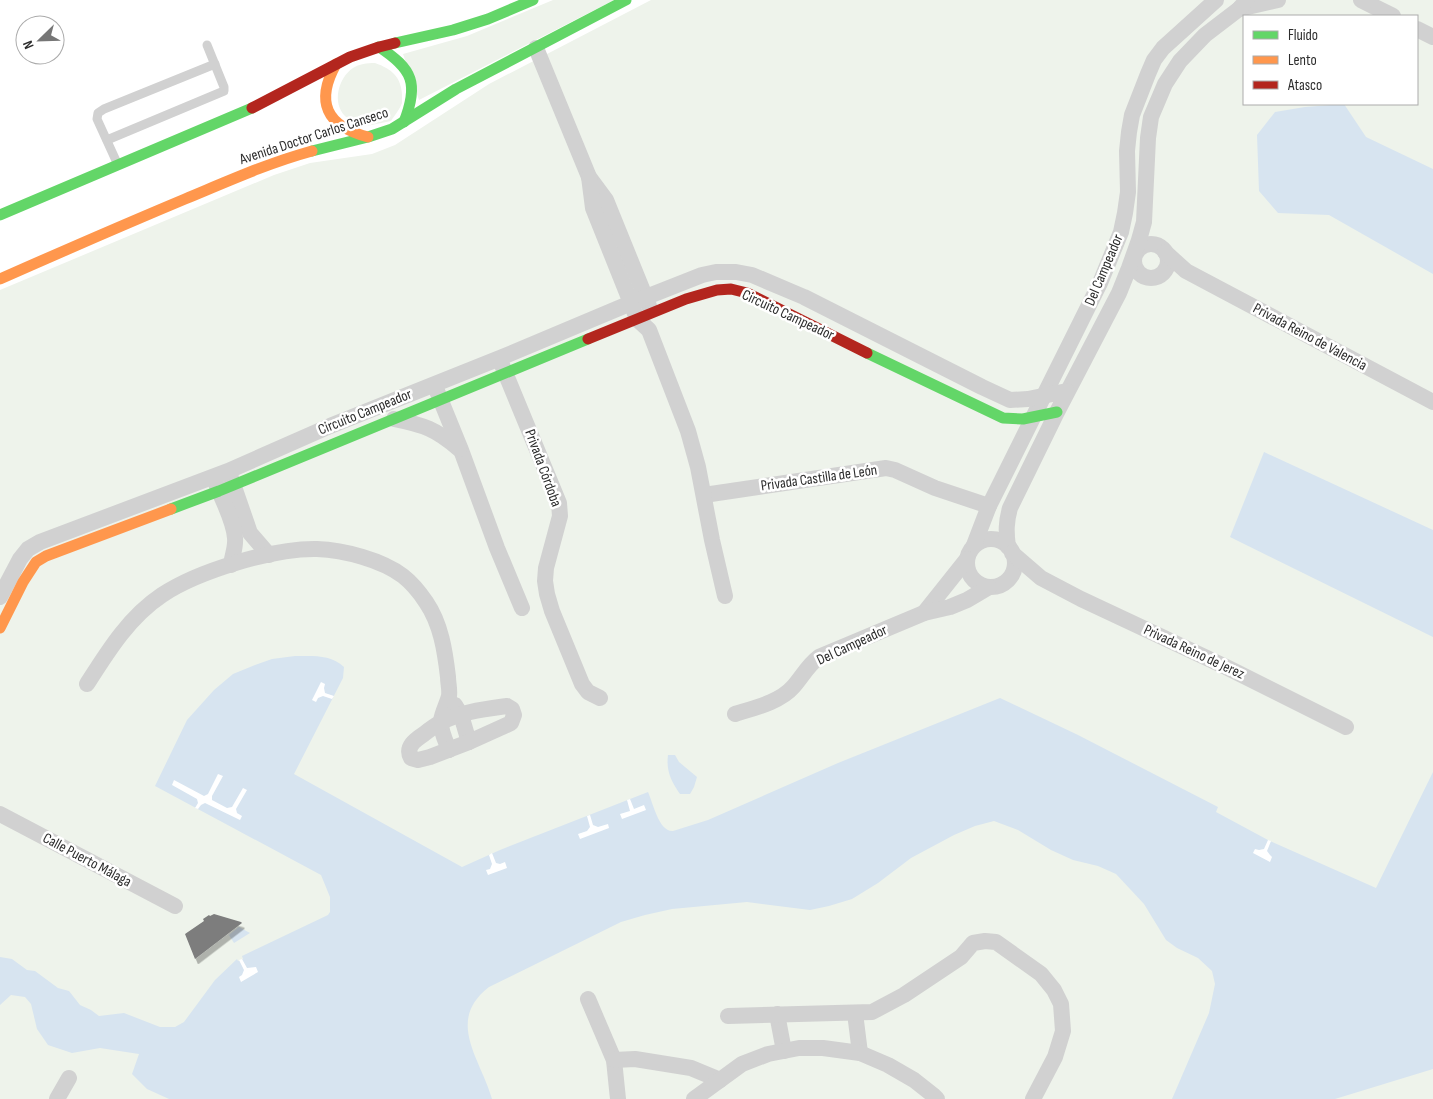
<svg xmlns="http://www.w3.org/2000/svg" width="1433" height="1099" font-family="'Sofia Sans Condensed',sans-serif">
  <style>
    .green { fill: #eef3eb; fill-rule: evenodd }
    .water { fill: #d7e4f0 }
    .pier { fill: #fff }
    .building { fill: #7d7d7d; filter: url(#shadow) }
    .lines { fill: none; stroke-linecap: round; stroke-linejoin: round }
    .lane { stroke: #d1d1d1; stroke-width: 9 }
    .street { stroke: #d1d1d1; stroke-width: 16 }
    .fast { stroke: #63d668; stroke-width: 11 }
    .slow { stroke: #ff974d; stroke-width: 11 }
    .jam { stroke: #b3261e; stroke-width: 11 }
    .labels { text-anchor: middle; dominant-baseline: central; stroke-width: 5; stroke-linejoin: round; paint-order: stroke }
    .street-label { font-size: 15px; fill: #2c2c2c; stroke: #fff }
  </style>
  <defs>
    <filter id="shadow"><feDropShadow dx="3" dy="5.5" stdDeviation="0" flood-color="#0004"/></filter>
  </defs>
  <rect width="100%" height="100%" fill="#fff"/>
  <g class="green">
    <path d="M553 0H614L419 100 403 54 467 36Z"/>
    <path d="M651 0H1433V1099H0V290L274 175 310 163 372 154 395 145 489 84ZM1244 16H1417V104H1244Z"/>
    <path d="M375 63C392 69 401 77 402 95 402 98 402 101 402 103 400 109 394 116 391 121L362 127C356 124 350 120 345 116 332 103 338 78 353 68 359 64 367 63 375 63Z"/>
  </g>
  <g class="water">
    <path d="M1344 104 1366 137 1433 169V274L1329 215 1278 213 1259 191 1257 135 1275 112 1305 107Z"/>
    <path d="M1264 452 1433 530V637L1230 537Z"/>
    <path d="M295 656C312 656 331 654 344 667L343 678 294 774 462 867 500 850 648 792C653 803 659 832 673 831L708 820 838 763 1000 698 1078 735 1218 807 1216 812 1268 840 1376 888 1433 772V1069L1335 1099H1172L1209 1013 1215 984 1212 971 1198 958 1177 948 1166 940 1144 904 1116 874 1098 866 1073 860 1051 850 1018 830 994 821 975 826 954 835 911 858 878 883 852 899 829 906 810 910 747 902 672 909 645 915 621 922 489 987C445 1021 481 1059 492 1099H169L147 1089 132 1074 139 1054 100 1048 72 1053 48 1045 37 1029 31 1004 25 997 11 995 0 1005V957L12 959 27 970 35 971 58 988 69 991 80 1005 91 1010 99 1016 124 1013 160 1027H175L184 1022 215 980 237 959 238 961 243 959 242 956 328 915 330 912V897L321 875 155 786 187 720 214 690 233 674 255 665 272 659Z"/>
    <path d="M668 755H675L679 762 697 777 694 787 690 794H680C671 781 666 771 668 755Z"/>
    <path d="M239 927 250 933 234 943 229 935Z"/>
  </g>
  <g class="pier">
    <path d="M321 682 325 684 324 688 325 693 334 696 332 699 323 696 318 698 316 702 312 700Z"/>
    <path d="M218 774 223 776 212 796V800L227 808 232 807 243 788 247 790 236 809 237 813 242 816 240 820 205 803 201 805 198 809 195 808 198 803 197 799 172 785 174 780 204 796 208 794Z"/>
    <path d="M630 799 634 809 644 805 646 810 622 819 620 814 630 811 627 800Z"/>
    <path d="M590 815 593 825 598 827 608 824 609 828 580 839 578 834 587 831 590 827 587 816Z"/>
    <path d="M1268 840 1271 841 1267 851 1270 855 1272 857 1270 862 1253 853 1255 849 1259 850 1264 849Z"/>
    <path d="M492 853 496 863 500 864 505 862 507 868 488 875 486 870 490 869 492 864 489 855Z"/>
    <path d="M242 959 247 968 256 967 258 972 241 982 239 977 242 975 244 970 239 960Z"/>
  </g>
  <path class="building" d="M214 914 241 922 242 923 195 959 185 934 204 921 203 919 209 915 210 916Z"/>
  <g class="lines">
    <g class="lane">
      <path d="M107 140 224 91V87L207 45"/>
      <path d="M118 165 97 119 98 113 104 109 215 64"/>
    </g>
    <g class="street">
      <path d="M1361 0 1393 16"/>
      <path d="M1239 9 1278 0"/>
      <path d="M1417 29 1433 37"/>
      <path d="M536 48 589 177 606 200 649 306"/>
      <circle cx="1151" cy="261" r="17"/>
      <path d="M1165 252 1186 271 1433 402"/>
      <path d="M502 365 559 503 560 516 546 568 545 581 547 594 552 611 582 684 588 692 600 698"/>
      <path d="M437 391 461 450 497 548 522 608"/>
      <path d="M394 419C424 425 436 429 459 449"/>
      <path d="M230 475 250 533 269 555"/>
      <path d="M215 481C221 498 234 520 235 538 236 547 232 556 231 565"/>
      <path d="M704 495 886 468 895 470 935 488 989 506"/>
      <circle cx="991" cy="563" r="24"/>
      <path d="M974 545 989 506 1100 283 1121 232 1125 213 1128 192 1127 151 1129 132 1132 115 1148 74 1154 60 1163 48 1216 0"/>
      <path d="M1008 547C1006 532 1006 522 1010 508L1057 412 1119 293 1129 268 1139 240 1144 222 1148 138 1151 117 1165 84 1180 61 1205 35 1239 9 1247 0"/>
      <path d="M1012 553 1041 578 1081 599 1226 667 1346 727"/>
      <path d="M725 596 712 540 698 467 688 431 649 330 637 319 631 303 702 275 716 272H736L752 275 804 297 982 387 1010 400 1028 399 1067 391"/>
      <path d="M0 597 20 559 28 549 40 542 228 471 330 426 500 358 631 303 593 208 589 177"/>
      <path d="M924 613 967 559"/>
      <path d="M87 684C108 651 129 617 162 595 198 571 274 548 317 549 344 550 382 560 403 576 412 583 420 593 426 602 441 624 445 651 448 677 448 683 450 690 449 696 447 704 442 713 441 721 440 730 446 742 449 750"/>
      <path d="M455 705 461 715 469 742"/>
      <path d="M507 706 512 709 514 715 511 723 469 742 430 757 418 760 411 758C405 747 415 740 424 734 429 730 434 726 440 723 459 712 485 709 507 706Z"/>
      <path d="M735 714C754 708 780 702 793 687 802 677 808 665 819 657L924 613 950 607 967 600 989 587"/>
      <path d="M0 814 175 906"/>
      <path d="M588 999 614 1060 618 1099"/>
      <path d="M855 1013 860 1053"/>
      <path d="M777 1014 784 1051"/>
      <path d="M728 1016 872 1012 904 995 961 957 973 943 985 941 996 942 1041 974 1054 990 1061 1004 1063 1031 1055 1057 1033 1099"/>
      <path d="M614 1060 635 1059 691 1068 720 1080"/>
      <path d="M57 1099 69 1078"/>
      <path d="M694 1099 742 1064 768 1054 799 1048H823L860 1053 888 1065 914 1080 933 1095 937 1099"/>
    </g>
    <g class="fast">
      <path d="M395 43 453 30 488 19 533 0"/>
      <path d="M379 47C413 69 419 84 404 122"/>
      <path d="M312 151 368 137 392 129 456 89 626 0"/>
      <path d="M0 215 252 108"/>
      <path d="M867 353 1003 418 1023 419 1057 412"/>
      <path d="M171 509 219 491 588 339"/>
    </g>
    <g class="slow">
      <path d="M336 64C315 102 326 126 368 137"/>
      <path d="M0 279C61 252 123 225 185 199 226 182 268 163 312 151"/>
      <path d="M0 628 23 582 36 562 46 556 171 509"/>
    </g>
    <g class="jam">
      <path d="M252 108 350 57 379 47 395 43"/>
      <path d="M588 339 686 299 717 290 731 289 747 293 867 353"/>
    </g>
  </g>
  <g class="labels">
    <g class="street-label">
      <text transform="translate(314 136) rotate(-18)">Avenida Doctor Carlos Canseco</text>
      <text transform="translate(1104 270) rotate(-67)">Del Campeador</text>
      <text transform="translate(788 315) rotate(25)">Circuito Campeador</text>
      <text transform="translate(1310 337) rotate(28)">Privada Reino de Valencia</text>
      <text transform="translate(365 412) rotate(-22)">Circuito Campeador</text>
      <text transform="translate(543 468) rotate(70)">Privada Córdoba</text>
      <text transform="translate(819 478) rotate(-8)">Privada Castilla de León</text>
      <text transform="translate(852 645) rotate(-25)">Del Campeador</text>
      <text transform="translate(1194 652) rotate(25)">Privada Reino de Jerez</text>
      <text transform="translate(87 860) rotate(28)">Calle Puerto Málaga</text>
    </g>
  </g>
  <rect x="1243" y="15" width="175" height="90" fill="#ffffff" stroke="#ababab"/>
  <rect x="1253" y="31" width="25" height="8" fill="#63d668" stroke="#ababab"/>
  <text x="1288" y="40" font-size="15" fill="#2c2c2c">Fluido</text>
  <rect x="1253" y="56" width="25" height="8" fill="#ff974d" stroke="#ababab"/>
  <text x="1288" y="65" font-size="15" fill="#2c2c2c">Lento</text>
  <rect x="1253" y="81" width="25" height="8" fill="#b3261e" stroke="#ababab"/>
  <text x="1288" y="90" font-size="15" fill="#2c2c2c">Atasco</text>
  <g transform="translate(40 40) rotate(247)"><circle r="24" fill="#ffffff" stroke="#ababab"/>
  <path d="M0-4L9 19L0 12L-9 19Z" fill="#767676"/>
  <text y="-8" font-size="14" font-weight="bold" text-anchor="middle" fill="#2c2c2c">N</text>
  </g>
</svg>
